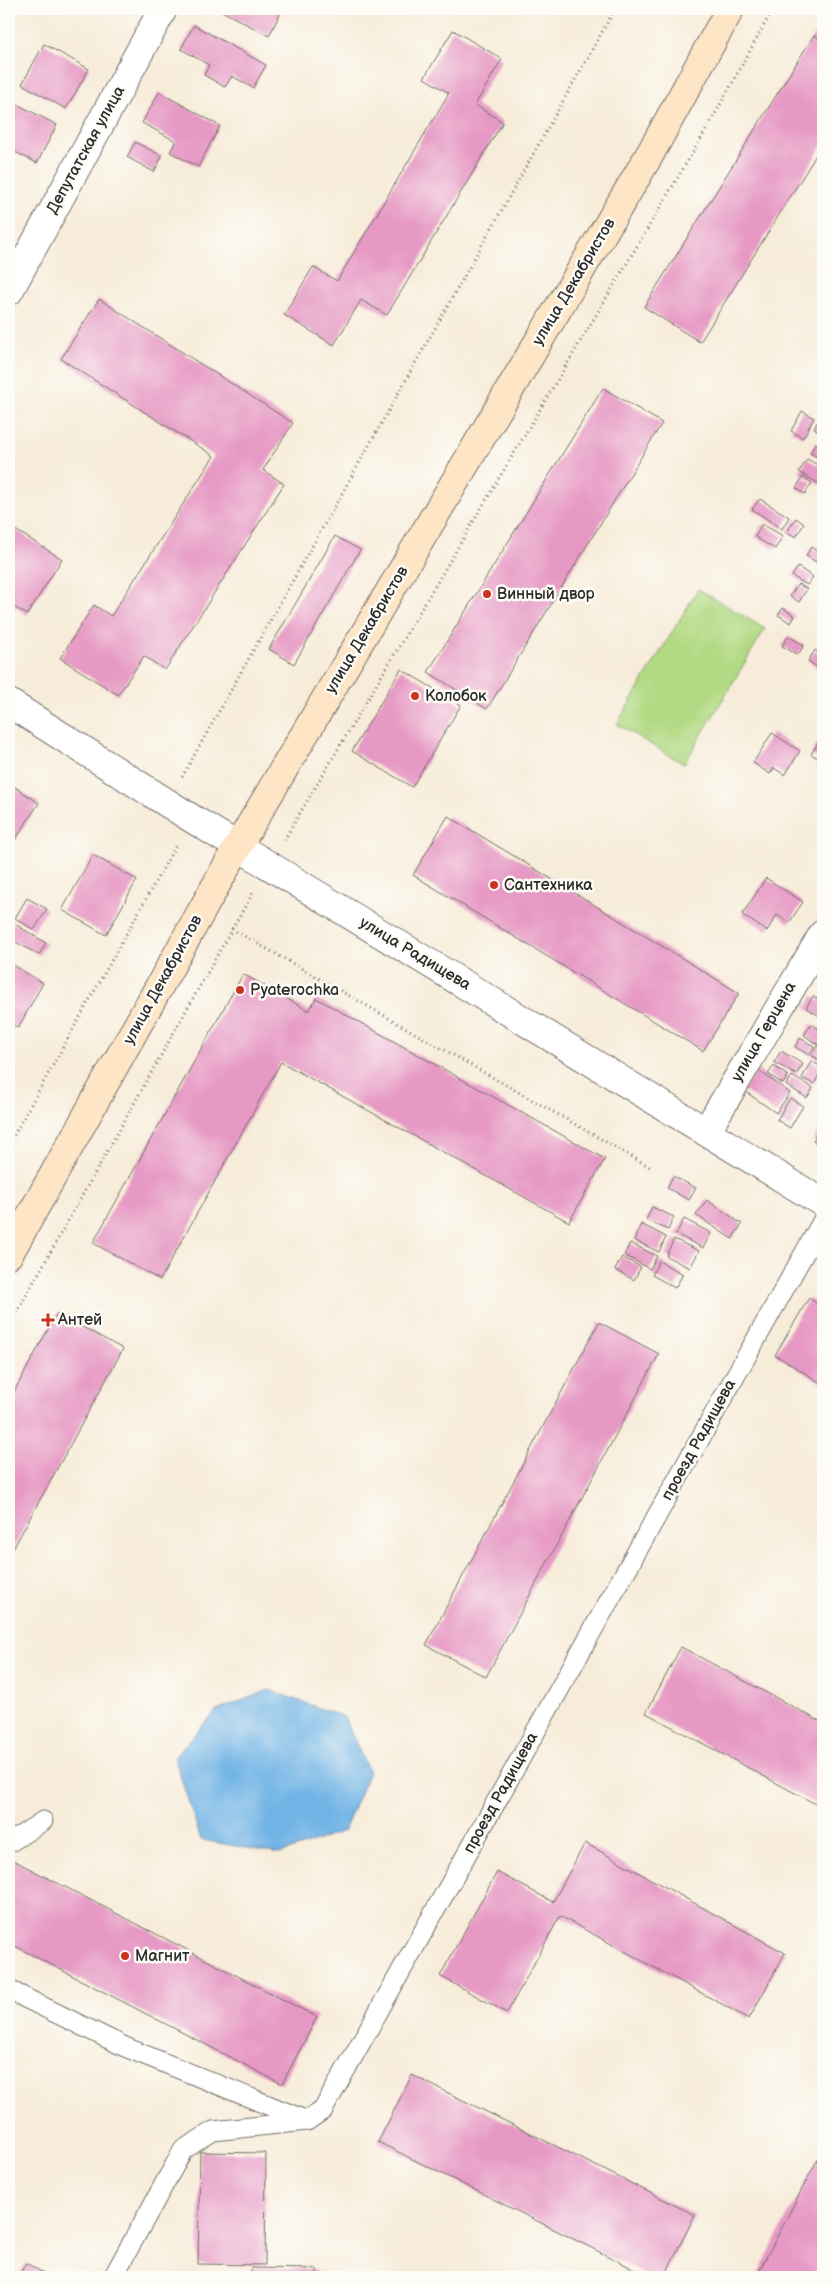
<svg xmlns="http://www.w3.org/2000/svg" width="832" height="2286" font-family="'Balsamiq Sans',sans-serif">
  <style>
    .green { fill: #b2da84; stroke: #6e8258 }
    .water { fill: #6fb3e5; stroke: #4d6f88 }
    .building { fill: #e699c4 }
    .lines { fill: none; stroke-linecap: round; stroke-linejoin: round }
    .lane-casing { stroke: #726f68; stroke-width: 21 }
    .street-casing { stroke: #726f68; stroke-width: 30 }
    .secondary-casing { stroke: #726f68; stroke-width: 30 }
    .path { stroke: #726f68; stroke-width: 3; stroke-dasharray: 1 4; stroke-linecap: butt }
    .lane { stroke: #fff; stroke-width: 19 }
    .street { stroke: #fff; stroke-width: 28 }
    .secondary { stroke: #fde5c5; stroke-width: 28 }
    .poi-dot { fill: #c8321e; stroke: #fdfcf7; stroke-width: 2 }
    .labels { text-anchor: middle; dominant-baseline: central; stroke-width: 5; stroke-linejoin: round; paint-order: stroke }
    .street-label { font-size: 16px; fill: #2b2b2b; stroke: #fdfcf7 }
    .poi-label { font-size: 16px; fill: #2b2b2b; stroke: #fdfcf7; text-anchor: start }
  </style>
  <rect width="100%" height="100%" fill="#fdfcf7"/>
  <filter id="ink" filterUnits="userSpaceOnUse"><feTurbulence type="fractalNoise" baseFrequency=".02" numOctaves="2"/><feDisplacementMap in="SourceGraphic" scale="10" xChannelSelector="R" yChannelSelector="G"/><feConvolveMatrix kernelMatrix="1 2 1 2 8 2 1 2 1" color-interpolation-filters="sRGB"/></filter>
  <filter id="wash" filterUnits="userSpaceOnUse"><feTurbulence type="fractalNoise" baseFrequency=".0096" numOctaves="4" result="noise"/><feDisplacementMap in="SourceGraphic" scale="20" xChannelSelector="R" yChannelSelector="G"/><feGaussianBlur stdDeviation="1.12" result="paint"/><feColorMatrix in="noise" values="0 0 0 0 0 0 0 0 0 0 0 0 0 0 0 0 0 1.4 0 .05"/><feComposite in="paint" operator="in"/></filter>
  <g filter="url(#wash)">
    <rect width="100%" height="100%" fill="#f7ecd9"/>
    <path class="green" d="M698 589 765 629 684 764 617 724Z"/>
    <path class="water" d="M269 1690 344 1717 369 1772 344 1831 280 1854 201 1840 174 1757 216 1711Z"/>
    <g id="blocks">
      <g class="building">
        <path d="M218 9H280L282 10 269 36Z"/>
        <path d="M194 25 266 65 253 88 232 76 225 87 204 75 209 65 181 49Z"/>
        <path d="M453 30 502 59 475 105 503 122 387 315 361 300 334 345 284 315 313 267 337 281 449 93 424 78Z"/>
        <path d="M814 35 823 40V144L700 342 644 307Z"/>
        <path d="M44 44 89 69 66 109 22 84Z"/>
        <path d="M159 92 220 126 198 167 170 152 176 141 142 123Z"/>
        <path d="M11 101 57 125 37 163 9 149V105Z"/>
        <path d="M135 142 162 156 154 172 127 157Z"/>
        <path d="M99 299 293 423 263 470 284 484 165 670 144 656 118 695 60 658 94 605 111 616 214 456 61 359Z"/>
        <path d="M603 388 662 423 487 709 428 672Z"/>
        <path d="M802 411 814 418 803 438 791 431Z"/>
        <path d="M821 416 823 418V434L814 428Z"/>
        <path d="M815 443 823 447V460L810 453Z"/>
        <path d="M807 459 823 468V482L821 485 799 472Z"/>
        <path d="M803 477 812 483 805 494 796 488Z"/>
        <path d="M760 499 789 517 782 529 752 509Z"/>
        <path d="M796 518 804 524 796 537 787 532Z"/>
        <path d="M762 524 783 536 775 549 755 537Z"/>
        <path d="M9 526 62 559 27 615 13 606 9 613Z"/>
        <path d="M335 536 360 550 294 664 269 649Z"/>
        <path d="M811 547 823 555 821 565 806 556Z"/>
        <path d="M798 567 813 577 807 585 792 576Z"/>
        <path d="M798 584 807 589 799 602 790 596Z"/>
        <path d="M783 608 795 616 791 623 778 615Z"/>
        <path d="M788 636 804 645 798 655 782 646Z"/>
        <path d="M815 650 823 656V671L808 661Z"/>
        <path d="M401 669 461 705 412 787 352 751Z"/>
        <path d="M772 733 800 751 785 775 774 768 770 774 753 763Z"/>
        <path d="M823 735V761L811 754Z"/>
        <path d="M9 783 39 803 9 850Z"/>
        <path d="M448 816 739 993 703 1051 413 875Z"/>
        <path d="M93 855 137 880 106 935 62 910Z"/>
        <path d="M766 878 803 902 789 923 777 915 767 931 742 915Z"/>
        <path d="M27 898 47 909 34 930 15 918Z"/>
        <path d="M13 923 46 943 39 955 9 938V930Z"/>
        <path d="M9 963 43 983 18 1028 9 1022Z"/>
        <path d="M243 974 309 1011 316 998 605 1159 569 1222 281 1062 160 1280 93 1243Z"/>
        <path d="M813 996 823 1002V1018L806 1008Z"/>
        <path d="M811 1024 823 1031V1048L804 1035Z"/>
        <path d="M800 1038 814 1046 809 1055 795 1047Z"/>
        <path d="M817 1046 823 1050V1062L811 1055Z"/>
        <path d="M781 1051 803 1064 796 1075 774 1062Z"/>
        <path d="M811 1061 823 1068 814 1084 802 1078Z"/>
        <path d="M774 1066 788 1076 783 1084 768 1074Z"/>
        <path d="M758 1070 790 1093 776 1113 743 1090Z"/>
        <path d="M792 1076 813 1088 807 1098 786 1085Z"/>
        <path d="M790 1098 803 1106 790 1128 777 1120Z"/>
        <path d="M823 1122V1147L813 1141Z"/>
        <path d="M673 1176 696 1188 689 1200 667 1188Z"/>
        <path d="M707 1200 742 1224 732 1239 696 1215Z"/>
        <path d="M652 1207 674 1217 668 1230 646 1220Z"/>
        <path d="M684 1219 711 1233 703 1248 676 1234Z"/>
        <path d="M641 1224 666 1237 659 1252 634 1240Z"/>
        <path d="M674 1239 699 1251 690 1268 666 1256Z"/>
        <path d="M630 1243 657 1256 650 1269 624 1255Z"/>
        <path d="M622 1257 641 1267 634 1280 615 1270Z"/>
        <path d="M659 1261 683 1274 675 1288 652 1275Z"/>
        <path d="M809 1298 823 1307V1384L775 1355Z"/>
        <path d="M57 1313 123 1349 9 1556V1401Z"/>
        <path d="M599 1322 659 1354 486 1677 426 1645Z"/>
        <path d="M681 1647 823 1723V1808L646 1713Z"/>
        <path d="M585 1843 785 1953 749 2019 560 1916 507 2013 440 1976 497 1872 553 1902Z"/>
        <path d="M9 1858 317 2017 282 2084 9 1943Z"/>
        <path d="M412 2075 695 2215 664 2277H650L378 2142Z"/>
        <path d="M823 2149V2277H766L758 2273Z"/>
        <path d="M200 2152 266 2153 265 2265 198 2264Z"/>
        <path d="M26 2263 50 2277H18Z"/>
        <path d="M251 2268 317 2269V2277H251Z"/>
      </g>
    </g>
  </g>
  <g filter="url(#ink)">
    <use href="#blocks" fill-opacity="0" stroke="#726f68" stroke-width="1"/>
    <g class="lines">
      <g class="lane-casing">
        <g id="lane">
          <path d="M9 1843 43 1821"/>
          <path d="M9 1990 125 2047 305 2120"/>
          <path d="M113 2277 183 2150 213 2131 307 2121 323 2110 823 1220"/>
        </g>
      </g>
      <g class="street-casing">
        <g id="street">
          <path d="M9 291 163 9"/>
          <path d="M9 703 191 818 823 1203"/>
          <path d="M706 1132 823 934"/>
        </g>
      </g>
      <g class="secondary-casing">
        <path id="secondary" d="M9 1254 238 846 650 154 730 9"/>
      </g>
      <g class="path">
        <path d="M182 777 615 9"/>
        <path d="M284 840 709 125 773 9"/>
        <path d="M232 929 253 893"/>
        <path d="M9 1144 176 845"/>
        <path d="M9 1326 232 929 650 1167"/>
      </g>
      <use href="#lane" class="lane"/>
      <use href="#street" class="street"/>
      <use href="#secondary" class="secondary"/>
    </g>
  </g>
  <g class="poi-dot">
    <circle cx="487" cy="594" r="5"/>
    <circle cx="415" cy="696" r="5"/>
    <circle cx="494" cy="885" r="5"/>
    <circle cx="240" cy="990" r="5"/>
    <path d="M45.5 1312.5h5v5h5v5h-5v5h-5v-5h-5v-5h5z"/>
    <circle cx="125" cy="1956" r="5"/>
  </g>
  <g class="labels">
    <g class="street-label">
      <text transform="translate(86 150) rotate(-61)">Депутатская улица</text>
      <text transform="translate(574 282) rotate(-59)">улица Декабристов</text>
      <text transform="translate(367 630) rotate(-59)">улица Декабристов</text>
      <text transform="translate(415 954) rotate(31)">улица Радищева</text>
      <text transform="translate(163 980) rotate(-61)">улица Декабристов</text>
      <text transform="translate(764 1032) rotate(-60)">улица Герцена</text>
      <text transform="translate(699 1440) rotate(-61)">проезд Радищева</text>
      <text transform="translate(501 1793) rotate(-61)">проезд Радищева</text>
    </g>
    <g class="poi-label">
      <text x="497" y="594">Винный двор</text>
      <text x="425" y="696">Колобок</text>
      <text x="504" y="885">Сантехника</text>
      <text x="250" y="990">Pyaterochka</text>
      <text x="58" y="1320">Антей</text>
      <text x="135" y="1956">Магнит</text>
    </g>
  </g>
  <rect width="832" height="2286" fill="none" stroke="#fdfcf7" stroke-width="30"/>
</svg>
